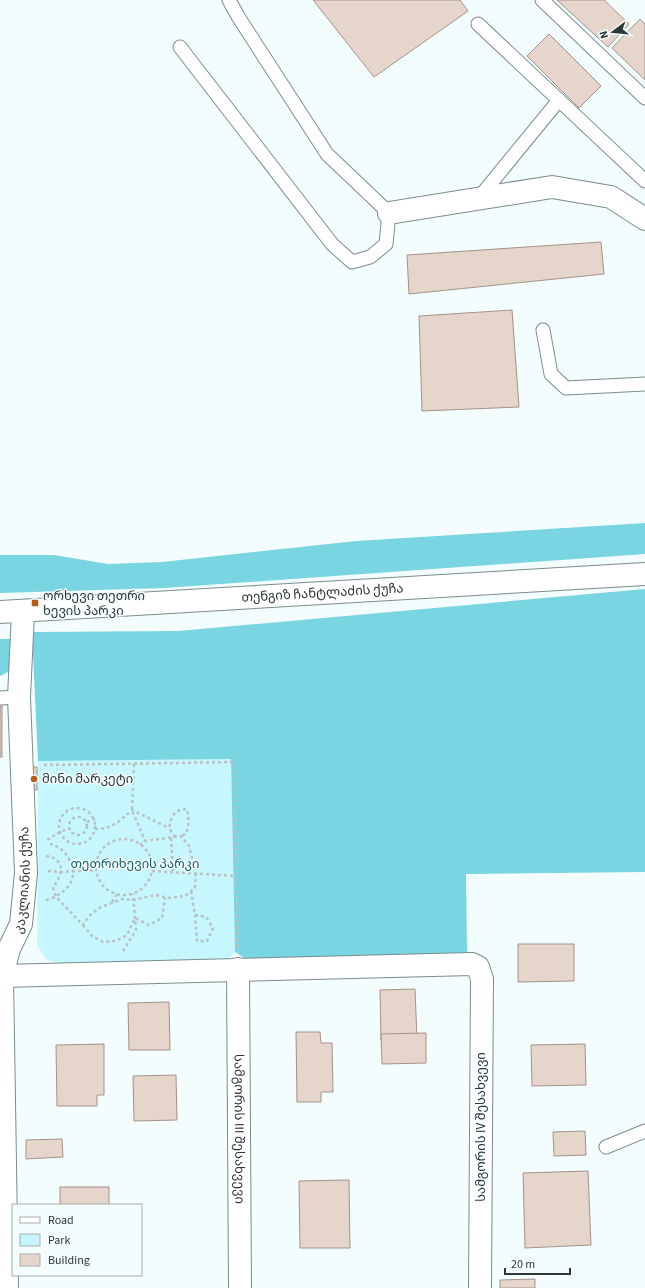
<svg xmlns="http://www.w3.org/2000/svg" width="645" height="1288" font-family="'Source Sans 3','Noto Sans Georgian',sans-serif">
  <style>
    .green { fill: #c6f7fe }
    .forest { fill: #78d5e1 }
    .building { fill: #e6d5cb; stroke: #a29289 }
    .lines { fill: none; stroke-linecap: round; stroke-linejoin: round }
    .service-casing { stroke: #788c8f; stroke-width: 15 }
    .minor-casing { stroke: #788c8f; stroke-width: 24 }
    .tertiary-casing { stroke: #788c8f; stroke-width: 24 }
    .path { stroke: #b8c1c2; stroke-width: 2.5; stroke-dasharray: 3 3; stroke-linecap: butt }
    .service { stroke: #fff; stroke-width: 13 }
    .minor { stroke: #fff; stroke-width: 22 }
    .tertiary { stroke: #fff; stroke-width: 22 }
    .poi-dot { fill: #bb5d11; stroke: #f4fdfe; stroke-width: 1.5 }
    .labels { text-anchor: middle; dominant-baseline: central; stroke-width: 3; stroke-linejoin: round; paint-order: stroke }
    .street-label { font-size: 13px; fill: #2e3637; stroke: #f4fdfe }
    .poi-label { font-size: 13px; fill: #2e3637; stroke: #f4fdfe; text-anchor: start }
    .park-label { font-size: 13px; fill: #15636b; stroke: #f4fdfe }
  </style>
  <rect width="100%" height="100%" fill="#f4fdfe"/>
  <path class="green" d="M231 759 235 952 225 962 71 964 53 962 46 959 37 945 38 761Z"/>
  <g class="forest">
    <path d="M645 523V554L164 588 0 593V555H54L108 564 162 562 356 541Z"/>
    <path d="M645 589V872L466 874 467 955 251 962 235 952 231 759 38 761 32 632 178 631Z"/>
    <path d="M0 639H13L10 671 0 676Z"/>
  </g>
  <g class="building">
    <path d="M313 0H460L468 11 374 77Z"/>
    <path d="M557 0H604L629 24 608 47Z"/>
    <path d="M640 19 645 24V80L612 48Z"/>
    <path d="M549 34 601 86 579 108 527 56Z"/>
    <path d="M601 242 604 274 409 294 407 255Z"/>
    <path d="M512 310 519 407 422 411 419 316Z"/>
    <rect x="0" y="706" width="2" height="51"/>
    <rect x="30" y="767" width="7" height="23"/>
    <path d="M518 944H574V981L518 982Z"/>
    <path d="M415 989 417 1039 381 1040 380 990Z"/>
    <path d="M169 1002 170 1050H129L128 1003Z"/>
    <path d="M296 1032H320L321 1043H332L333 1092H321V1102H297Z"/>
    <path d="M426 1033V1063L382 1064 381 1034Z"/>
    <path d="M104 1044V1095H97V1106H57L56 1045Z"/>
    <path d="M585 1044 586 1085 532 1086 531 1045Z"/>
    <path d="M176 1075 177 1120 134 1121 133 1076Z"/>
    <path d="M585 1131 586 1155 554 1156 553 1132Z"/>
    <path d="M62 1139 63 1157 26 1159V1140Z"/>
    <path d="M588 1171 591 1245 525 1248 523 1173Z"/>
    <path d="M349 1180 350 1248H300L299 1181Z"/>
    <rect x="60" y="1187" width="49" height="18"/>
    <path d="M535 1279V1288H500V1280Z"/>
  </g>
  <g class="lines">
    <g class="service-casing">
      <g id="service">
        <path d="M542 0 645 98"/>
        <path d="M478 24 645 181"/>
        <path d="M180 47 332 244 352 262 370 257 386 244 389 213 327 154 239 18 229 0"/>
        <path d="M478 199 559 100"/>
        <path d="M543 330 551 374 566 388 645 384"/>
        <path d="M0 698 19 697"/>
        <path d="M606 1147 645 1131"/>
      </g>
    </g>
    <g class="minor-casing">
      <g id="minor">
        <path d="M389 213 552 187 611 197 645 219"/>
        <path id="s1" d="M238 969 240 1288"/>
        <path d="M2 976 472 964 478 967 482 979 480 1288"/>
        <path id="s2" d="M7 1288 2 976 9 949 21 924 26 873 19 697 23 612"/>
      </g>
    </g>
    <g class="tertiary-casing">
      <g id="tertiary">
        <path id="s3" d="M0 612 645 574"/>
      </g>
    </g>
    <g class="path">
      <path d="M134 764 132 810 145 841"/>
      <path d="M44 765 234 762 238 949"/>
      <circle cx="77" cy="826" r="18"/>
      <circle cx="78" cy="826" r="9"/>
      <path d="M87 822 95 819"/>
      <path d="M95 829C111 830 121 820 132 810L169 828"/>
      <path d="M175 837 169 828C172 816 173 810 187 809 189 818 189 825 186 834L181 836"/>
      <path d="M171 838 173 872"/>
      <circle cx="124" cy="867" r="28"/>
      <path d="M47 840C55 835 60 831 69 829"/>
      <path d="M46 856C67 859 62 875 53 888L56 897 83 925 89 916 99 908 122 899 133 900 156 895 168 898 185 896 195 888 196 873 189 846 181 836 145 841 140 845"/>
      <path d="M48 871 61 872 97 870"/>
      <path d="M152 871 236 876"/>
      <path d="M191 891 195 915 197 941H207L213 928 206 917 195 915"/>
      <path d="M46 900C65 895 81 879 69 859 64 850 57 845 47 843"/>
      <path d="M112 902 117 894"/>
      <path d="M83 925 92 936 103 942 116 941 127 935 135 918 149 925 162 918 165 898"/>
      <path d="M123 951 136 930 133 894"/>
    </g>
    <use href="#service" class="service"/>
    <use href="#minor" class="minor"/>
    <use href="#tertiary" class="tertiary"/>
  </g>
  <g class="poi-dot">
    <rect x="31" y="599" width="8" height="8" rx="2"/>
    <circle cx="34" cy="779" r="4"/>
  </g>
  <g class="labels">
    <g class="street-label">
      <text stroke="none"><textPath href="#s3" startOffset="323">თენგიზ ჩანტლაძის ქუჩა</textPath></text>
      <text stroke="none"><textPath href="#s2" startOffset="412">კაკლიანის ქუჩა</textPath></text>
      <text transform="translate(481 1127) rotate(-90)">სამგორის IV შესახვევი</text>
      <text stroke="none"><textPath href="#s1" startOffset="160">სამგორის III შესახვევი</textPath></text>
    </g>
    <g class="poi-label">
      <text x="43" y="596">ორხევი თეთრი<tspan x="43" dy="15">ხევის პარკი</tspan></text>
      <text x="42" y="779">მინი მარკეტი</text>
    </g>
    <g class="park-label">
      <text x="135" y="864">თეთრიხევის პარკი</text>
    </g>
  </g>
  <rect x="12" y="1204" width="130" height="72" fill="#f4fdfe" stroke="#a5adae"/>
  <rect x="20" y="1217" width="20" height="6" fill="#ffffff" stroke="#a5adae"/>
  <text x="48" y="1224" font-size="12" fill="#2e3637">Road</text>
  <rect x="20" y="1234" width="20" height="12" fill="#c6f7fe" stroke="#a5adae"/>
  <text x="48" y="1244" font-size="12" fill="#2e3637">Park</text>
  <rect x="20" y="1254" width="20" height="12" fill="#e6d5cb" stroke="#a5adae"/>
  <text x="48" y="1264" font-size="12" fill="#2e3637">Building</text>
  <g transform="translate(613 32) rotate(254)" stroke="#f4fdfe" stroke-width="3" paint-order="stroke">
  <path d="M0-3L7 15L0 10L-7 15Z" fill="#2e3637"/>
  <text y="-6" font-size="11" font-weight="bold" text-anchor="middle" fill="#2e3637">N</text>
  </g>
  <path d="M505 1268v6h65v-6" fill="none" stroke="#2e3637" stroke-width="2"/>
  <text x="511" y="1268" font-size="12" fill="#2e3637" stroke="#f4fdfe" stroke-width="3" paint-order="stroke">20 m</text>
</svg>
